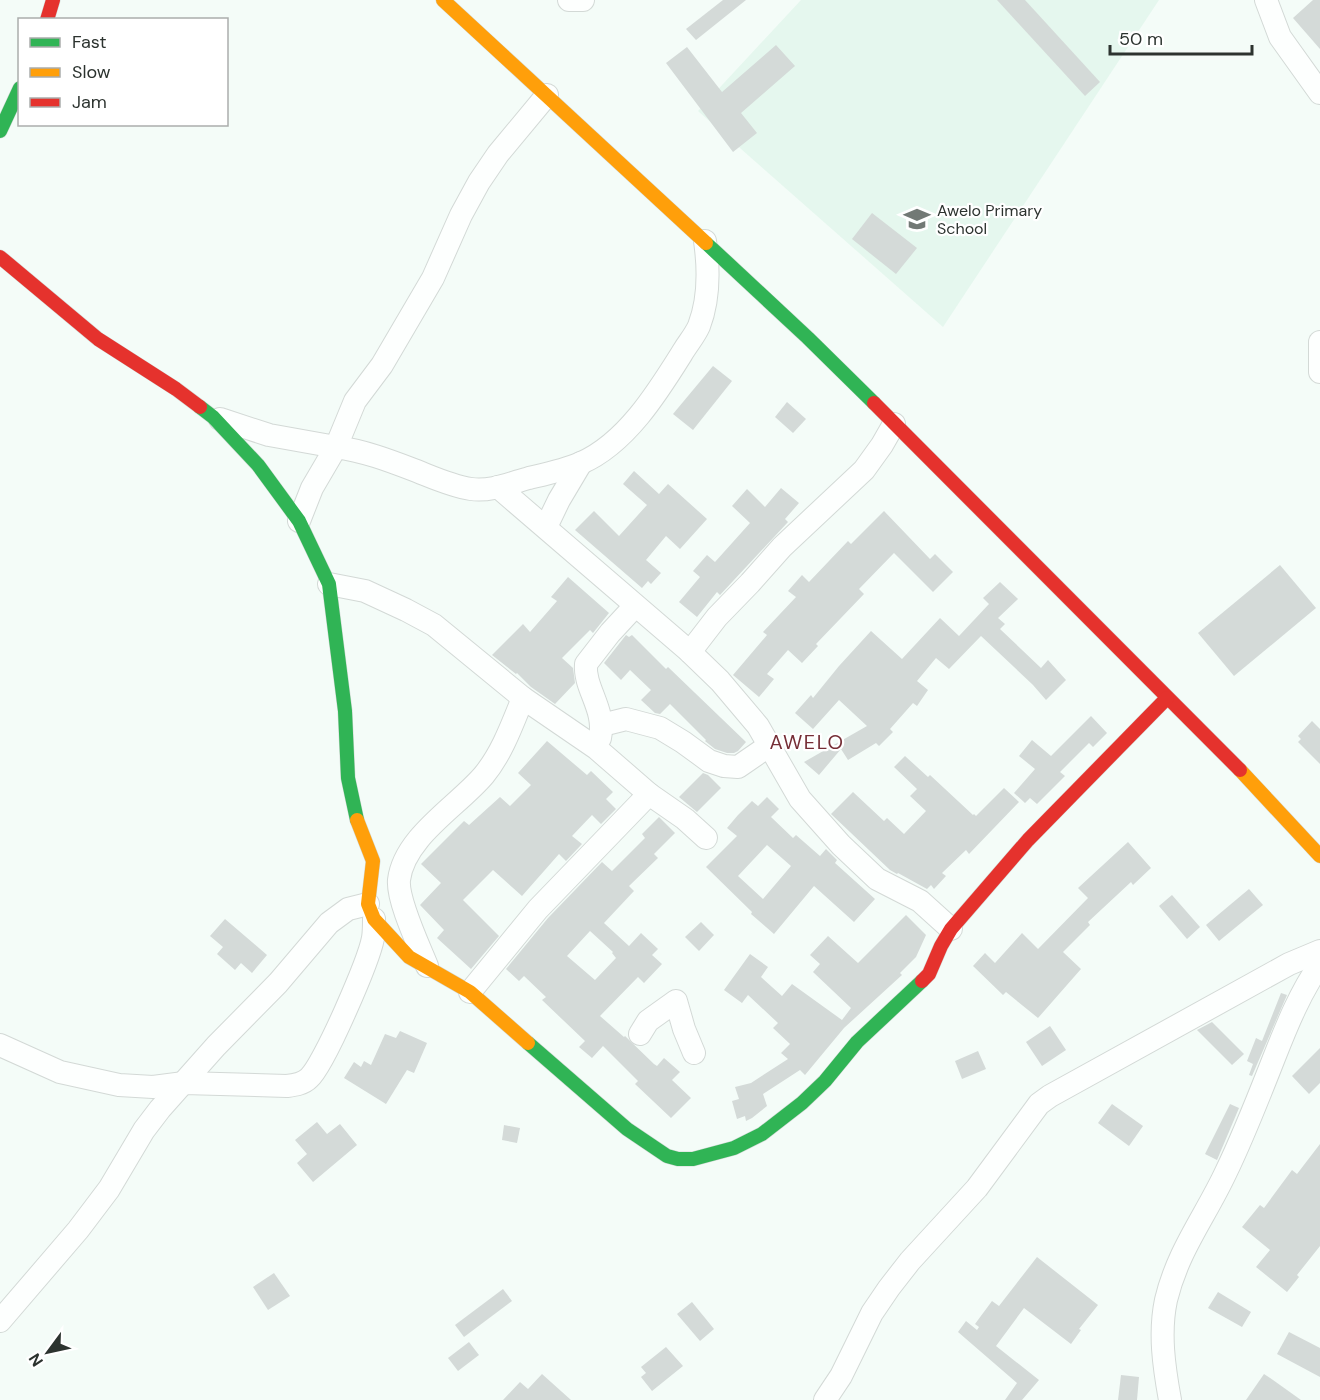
<svg xmlns="http://www.w3.org/2000/svg" width="1320" height="1400" font-family="'DM Sans',sans-serif">
  <style>
    .built { fill: #e5f7ee }
    .building { fill: #d4dad8; fill-rule: evenodd }
    .lines { fill: none; stroke-linecap: round; stroke-linejoin: round }
    .street-casing { stroke: #d3d9d6; stroke-width: 24 }
    .fast-casing { stroke: #d3d9d6; stroke-width: 15 }
    .slow-casing { stroke: #d3d9d6; stroke-width: 15 }
    .jam-casing { stroke: #d3d9d6; stroke-width: 15 }
    .street { stroke: #fdfffe; stroke-width: 22 }
    .fast { stroke: #30b455; stroke-width: 14 }
    .slow { stroke: #ff9f0a; stroke-width: 14 }
    .jam { stroke: #e5322d; stroke-width: 14 }
    .labels { text-anchor: middle; dominant-baseline: central; stroke-width: 4.5; stroke-linejoin: round; paint-order: stroke }
    .poi-label { font-size: 16px; fill: #2c332f; stroke: #fff; text-anchor: start }
    .quarter-label { font-size: 20px; letter-spacing: 1.5px; fill: #752e36; stroke: #fff }
  </style>
  <rect width="100%" height="100%" fill="#f4fcf8"/>
  <path class="built" d="M801 0H1159L943 327 698 111Z"/>
  <g class="building">
    <path d="M723 0H746L696 40 686 29Z"/>
    <path d="M997 0H1025L1100 82 1085 96Z"/>
    <path d="M1313 0H1320V49L1293 18Z"/>
    <path d="M776 45 795 66 741 113 757 133 733 152 666 63 687 47 722 92Z"/>
    <path d="M872 213 917 248 896 274 852 239Z"/>
    <path d="M713 366 732 381 693 430 673 414Z"/>
    <path d="M787 402 806 419 793 433 775 417Z"/>
    <path d="M634 471 659 494 668 484 707 519 680 549 666 536 646 560 661 573 651 584 648 581 642 588 575 530 594 511 619 536 647 505 623 484Z"/>
    <path d="M781 488 799 503 785 519 788 522 720 595 717 592 697 617 679 602 700 577 693 571 707 555 715 562 750 523 732 506 747 489 765 507Z"/>
    <path d="M884 511 930 559 935 554 953 572 933 592 894 553 859 589 864 594 816 644 818 646 802 663 788 650 767 674 774 679 759 697 733 675 767 635 763 632 796 597 788 591 802 575 809 582 848 541 851 544Z"/>
    <path d="M1280 565 1316 608 1234 676 1198 633Z"/>
    <path d="M568 577 609 613 593 633 590 630 562 658 573 668 575 683 555 704 531 687 517 673 516 674 492 655 523 624 530 632 557 601 551 597Z"/>
    <path d="M1000 582 1018 599 998 618 1005 624 1000 629 1041 668 1048 660 1066 680 1046 700 1033 685 981 636 949 669 936 658 917 681 928 690 917 706 913 703 890 729 893 732 879 746 876 743 848 760 841 749 819 775 804 762 867 726 839 700 813 729 795 713 811 695 813 698 839 666 871 631 902 659 940 618 959 636 989 604 983 598Z"/>
    <path d="M626 635 629 637 632 635 666 669 668 667 746 742 738 751 734 753H727L715 749 705 741 706 740 670 704 660 714 655 713 641 700 651 690 630 670 621 680 604 663Z"/>
    <path d="M1091 716 1107 733 1093 747 1089 743 1060 772 1065 776 1037 804 1030 798 1025 803 1014 793 1035 769 1019 756 1032 740 1051 756Z"/>
    <path d="M1312 721 1320 729V764L1298 742 1301 739 1298 736Z"/>
    <path d="M547 741 587 775 591 771 613 792 606 799 616 809 601 824 592 815 572 836 582 844 566 861 559 854 522 896 493 870 463 900 499 936 471 969 437 938 444 930 420 905 441 883 421 864 464 821 469 825 500 797 510 806 531 785 518 773Z"/>
    <path d="M905 756 928 777 930 775 973 815 974 814 976 816 1004 788 1019 802 969 854 966 850 942 873 946 876 934 889 931 885 927 889 898 873 897 874 890 870 831 814 853 792 884 821 887 818 904 834 926 811 910 796 917 789 894 767Z"/>
    <path d="M703 773 708 775 721 788 697 812 679 797Z"/>
    <path d="M767 797 779 809 771 817 793 838 796 835 820 856 826 849 837 860 835 863 875 899 854 922 814 886 774 934 751 914 752 912 706 867 737 836 727 828 738 815 752 801 758 806ZM767 845 791 866 763 899 738 876Z"/>
    <path d="M659 817 675 833 654 854 658 858 629 886 634 891 604 923 629 946 641 933 658 949 652 955 662 964 644 983 638 977 600 1016 624 1037 625 1036 654 1064 657 1066 664 1058 680 1072 672 1080 691 1098 671 1118 635 1084 638 1081 603 1046 592 1058 579 1047 585 1041 542 1000 546 997 524 976 519 981 506 969 548 918 602 862 612 871 645 838 642 834ZM590 931 613 952 612 953 616 958 595 980 567 956Z"/>
    <path d="M1128 842 1151 868 1133 885 1131 882 1088 922 1090 925 1063 952 1081 969 1038 1018 1006 992 1003 995 973 966 985 953 995 963 1022 933 1038 949 1088 898 1078 888Z"/>
    <path d="M1249 889 1263 905 1219 941 1206 925Z"/>
    <path d="M1172 895 1200 927 1187 939 1159 906Z"/>
    <path d="M906 915 926 935 916 957 900 973 902 975 844 1028 805 1075 800 1070 763 1094 767 1106 752 1118 746 1121 745 1116 737 1119 732 1101 739 1099 735 1087 751 1083 788 1059 781 1053 790 1044 773 1028 778 1023 748 995 742 1003 724 990 750 954 768 967 761 977 782 996 792 984 842 1020 851 1008 813 972 820 964 810 955 828 936 858 963Z"/>
    <path d="M225 919 267 955 252 973 241 963 235 970 217 954 223 947 210 936Z"/>
    <path d="M701 922 714 935 699 951 685 937Z"/>
    <path d="M1281 993 1287 995 1252 1076 1249 1075 1253 1064 1247 1061 1256 1038 1262 1041Z"/>
    <path d="M1212 1022 1244 1054 1232 1065 1197 1030Z"/>
    <path d="M1050 1026 1066 1050 1042 1066 1026 1042Z"/>
    <path d="M400 1031 427 1043 414 1073 407 1070 386 1104 344 1078 354 1062 361 1067 364 1061 371 1065 385 1034 396 1038Z"/>
    <path d="M1320 1048V1083L1309 1094 1292 1076Z"/>
    <path d="M978 1051 986 1069 962 1079 955 1061Z"/>
    <path d="M1112 1104 1143 1126 1129 1146 1098 1123Z"/>
    <path d="M1230 1104 1239 1108 1217 1160 1205 1154Z"/>
    <path d="M317 1122 327 1134 340 1124 357 1145 313 1182 297 1163 307 1154 295 1140Z"/>
    <path d="M504 1125 520 1128 517 1143 502 1140Z"/>
    <path d="M1320 1144V1246L1297 1275 1299 1277 1287 1292 1256 1267 1270 1250 1242 1227 1260 1205 1264 1208 1292 1170 1297 1174Z"/>
    <path d="M1037 1257 1098 1305 1079 1329 1081 1330 1071 1344 1024 1308 996 1346 1039 1380 1022 1400H1005L1017 1383 958 1332 966 1321 977 1330 979 1327 975 1324 992 1301 999 1306Z"/>
    <path d="M274 1273 290 1296 268 1310 253 1287Z"/>
    <path d="M503 1289 512 1301 464 1337 455 1325Z"/>
    <path d="M1218 1292 1251 1312 1242 1327 1208 1308Z"/>
    <path d="M692 1302 714 1329 700 1341 677 1314Z"/>
    <path d="M1289 1332 1320 1348V1377L1277 1354Z"/>
    <path d="M469 1342 479 1355 458 1371 448 1358Z"/>
    <path d="M666 1347 683 1366 652 1391 641 1377 646 1373 641 1367Z"/>
    <path d="M542 1374 571 1400H503L520 1382 528 1389Z"/>
    <path d="M1264 1374 1273 1380 1301 1400H1246Z"/>
    <path d="M1121 1375 1139 1377 1137 1400H1118Z"/>
  </g>
  <g class="lines">
    <g class="street-casing">
      <g id="street">
        <path d="M569 0H583"/>
        <path d="M1266 0 1280 37 1320 93"/>
        <path d="M1320 342V372"/>
        <path d="M220 419 269 435 336 447 355 401 382 365 433 278 461 215 479 182 498 154 547 95"/>
        <path d="M498 487 690 652 720 681 758 726 800 799 841 845 877 879 920 901 951 929"/>
        <path d="M299 521 312 488 336 447C364 451 388 460 414 470 432 477 451 486 471 489 490 492 511 483 529 478 546 474 565 470 581 463 627 443 659 390 684 350 689 342 695 335 699 326 709 300 709 269 705 241"/>
        <path d="M546 527 559 500 581 463"/>
        <path d="M329 584 365 591 406 610 434 625 523 698 596 748 649 794 685 819 706 838"/>
        <path d="M690 652 717 617 750 583 782 547 864 470 882 445 894 424"/>
        <path d="M602 725 626 719 660 728 683 742 709 761 724 766 738 767 770 745"/>
        <path d="M600 738C606 709 584 689 586 664L610 633 635 606"/>
        <path d="M427 966C419 946 397 900 399 880 404 837 458 806 484 775 502 753 512 725 523 698"/>
        <path d="M470 992 538 909 649 794"/>
        <path d="M640 1034 648 1021 676 1001 684 1029 694 1053"/>
        <path d="M0 1045 60 1072 119 1085 153 1087 184 1083 287 1086C295 1085 303 1084 309 1078 324 1065 369 960 373 938 374 932 374 925 374 919"/>
        <path d="M0 1321 78 1230 109 1189 144 1130 160 1109 216 1046 278 983 329 923 348 909 368 904"/>
        <path d="M825 1400 841 1376 872 1313 889 1288 910 1261 977 1188 1039 1104 1050 1096 1289 964 1320 951"/>
        <path d="M1170 1400C1164 1367 1159 1333 1166 1300 1178 1250 1205 1217 1226 1172 1244 1135 1259 1096 1274 1058 1287 1025 1300 993 1320 964"/>
      </g>
    </g>
    <g class="fast-casing">
      <g id="fast">
        <path d="M0 131 20 88"/>
        <path d="M706 243 808 338 874 403"/>
        <path d="M200 407 213 417 258 465 299 521 329 584 345 711 348 778 357 820"/>
        <path d="M528 1043 627 1129 667 1156 678 1159H693L734 1148 762 1134 802 1103 825 1081 857 1042 922 981"/>
      </g>
    </g>
    <g class="slow-casing">
      <g id="slow">
        <path d="M443 0 706 243"/>
        <path d="M1240 770 1320 856"/>
        <path d="M357 820 373 861 368 904 374 919 409 957 470 992 528 1043"/>
      </g>
    </g>
    <g class="jam-casing">
      <g id="jam">
        <path d="M47 20 53 0"/>
        <path d="M0 257 98 339 176 389 200 407"/>
        <path d="M874 403 1240 770"/>
        <path d="M922 981 929 974 941 946 951 929 1028 840 1167 698"/>
      </g>
    </g>
    <use href="#street" class="street"/>
    <use href="#fast" class="fast"/>
    <use href="#slow" class="slow"/>
    <use href="#jam" class="jam"/>
  </g>
  <defs>
    <g id="school-bare" transform="scale(2.07)"><path d="M0-5L7-2L0 1L-7-2ZM-4 1L0 2.5L4 1V4Q0 6-4 4Z" fill="#727975" stroke="#fff" stroke-width="2.5" paint-order="stroke"/></g>
  </defs>
  <g fill-rule="evenodd">
    <use href="#school-bare" x="917" y="219"/>
  </g>
  <g class="labels">
    <g class="poi-label">
      <text x="937" y="210">Awelo Primary<tspan x="937" dy="18">School</tspan></text>
    </g>
    <g class="quarter-label">
      <text x="807" y="742">AWELO</text>
    </g>
  </g>
  <rect x="18" y="18" width="210" height="108" fill="#ffffff" stroke="#abadac" stroke-width="1.5"/>
  <rect x="30" y="38" width="30" height="9" fill="#30b455" stroke="#abadac" stroke-width="1.5"/>
  <text x="72" y="48" font-size="18" fill="#2c332f">Fast</text>
  <rect x="30" y="68" width="30" height="9" fill="#ff9f0a" stroke="#abadac" stroke-width="1.5"/>
  <text x="72" y="78" font-size="18" fill="#2c332f">Slow</text>
  <rect x="30" y="98" width="30" height="9" fill="#e5322d" stroke="#abadac" stroke-width="1.5"/>
  <text x="72" y="108" font-size="18" fill="#2c332f">Jam</text>
  <g transform="translate(48 1352) rotate(237)" stroke="#ffffff" stroke-width="4.5" paint-order="stroke">
  <path d="M0-4.5L10 22L0 15L-10 22Z" fill="#2c332f"/>
  <text y="-9" font-size="16" font-weight="bold" text-anchor="middle" fill="#2c332f">N</text>
  </g>
  <path d="M1110 45v9h142v-9" fill="none" stroke="#2c332f" stroke-width="3"/>
  <text x="1119" y="45" font-size="18" fill="#2c332f" stroke="#ffffff" stroke-width="4.5" paint-order="stroke">50 m</text>
</svg>
